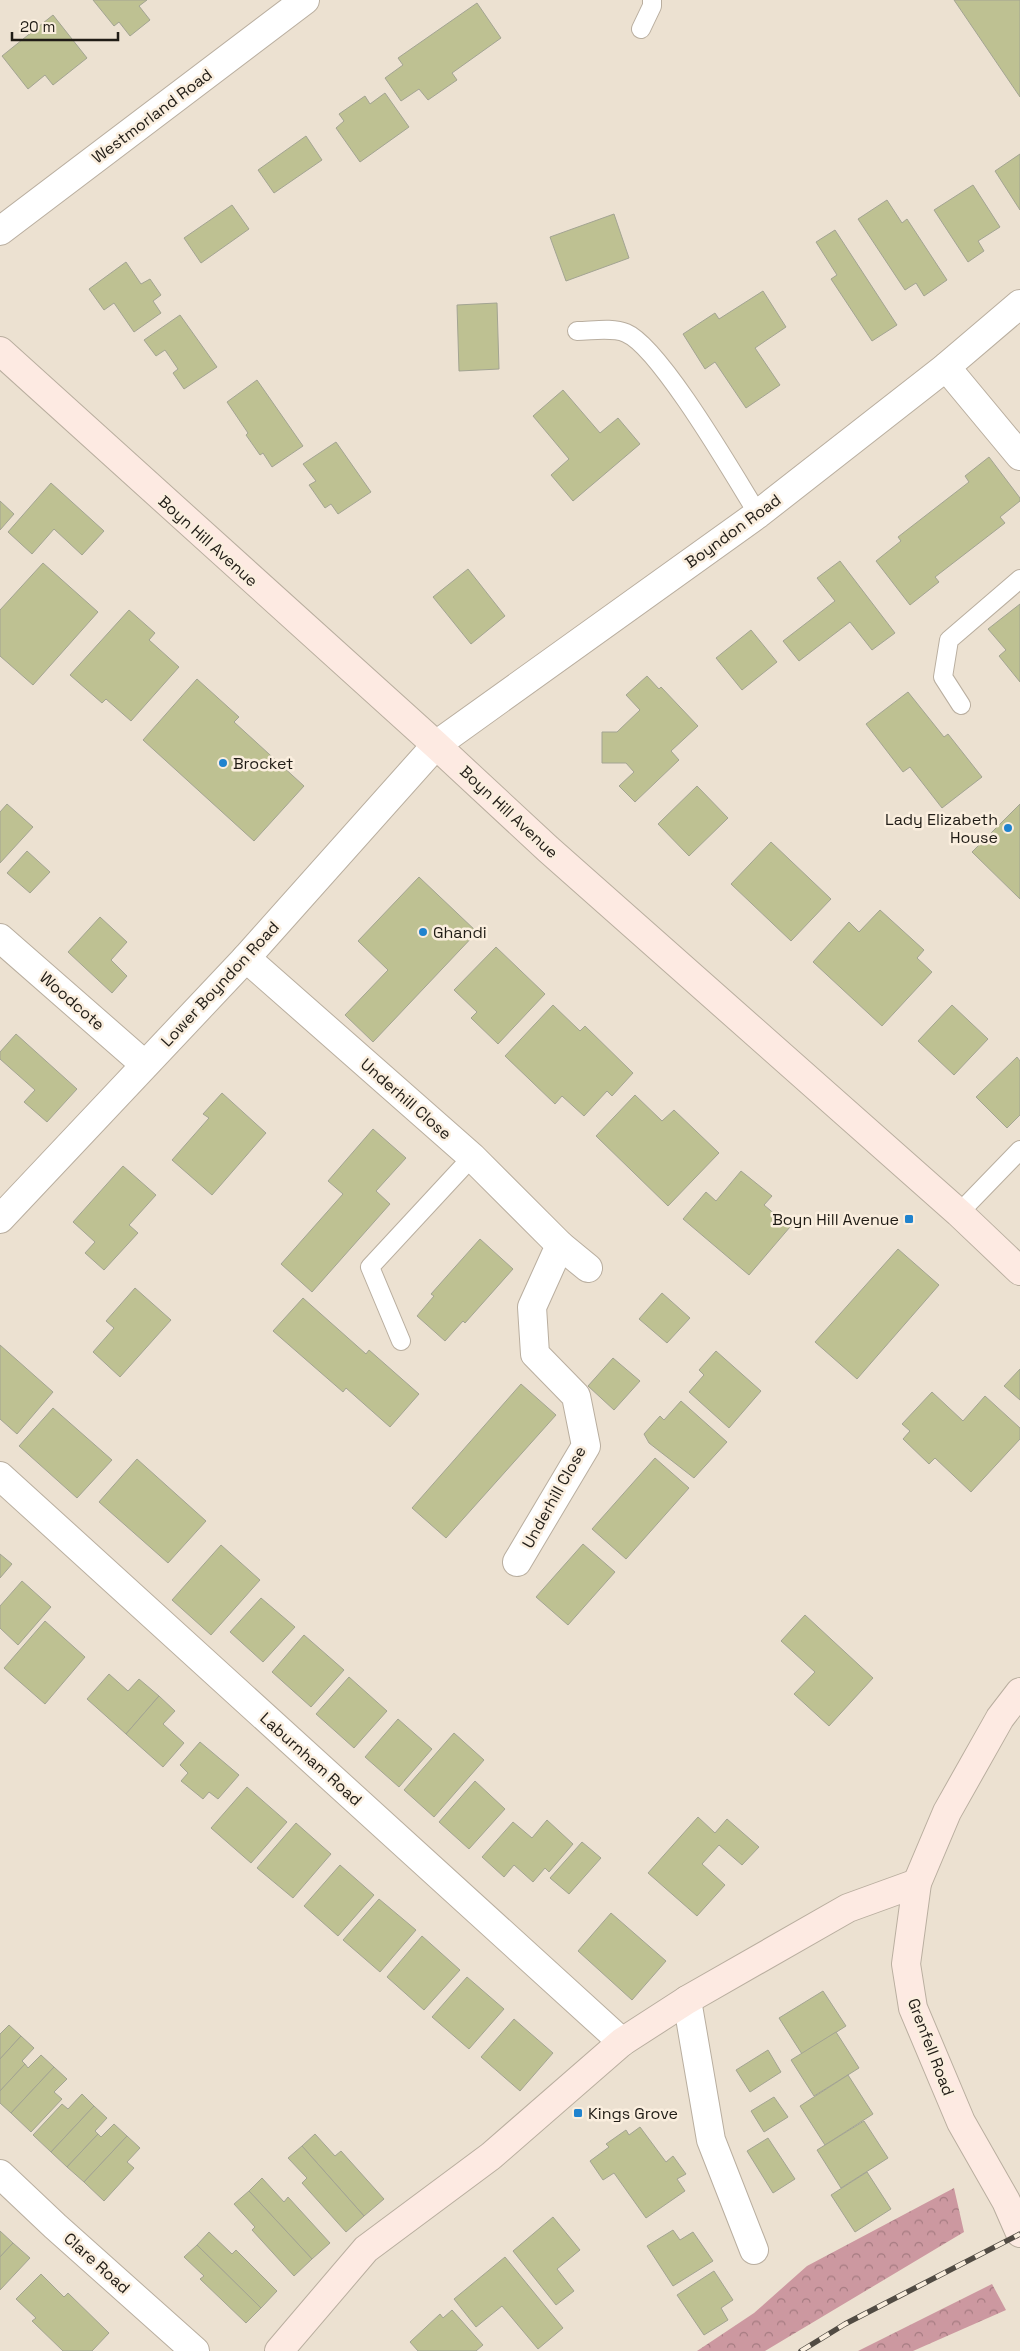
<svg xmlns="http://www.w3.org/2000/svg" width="1020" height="2351" font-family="'Space Grotesk',sans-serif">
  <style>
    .forest { fill: url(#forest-crowns) }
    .building { fill: #bec192; stroke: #a3a492 }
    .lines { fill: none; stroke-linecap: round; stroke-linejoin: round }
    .lane-casing { stroke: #b9ae9f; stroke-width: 20 }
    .street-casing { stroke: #b9ae9f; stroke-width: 30 }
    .secondary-casing { stroke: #b9ae9f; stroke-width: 30 }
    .lane { stroke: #fff; stroke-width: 18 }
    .street { stroke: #fff; stroke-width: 28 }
    .secondary { stroke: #fdeae2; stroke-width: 28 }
    .rail-casing { stroke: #514b43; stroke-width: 5.5 }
    .rail { stroke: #faeede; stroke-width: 4; stroke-dasharray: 11; stroke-linecap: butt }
    .poi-dot { fill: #2083ce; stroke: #faeede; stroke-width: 2 }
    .labels { text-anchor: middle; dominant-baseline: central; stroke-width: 5; stroke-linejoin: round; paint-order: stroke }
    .street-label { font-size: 16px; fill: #201c16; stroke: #faeede }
    .poi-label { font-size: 16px; fill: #201c16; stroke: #faeede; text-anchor: start }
  </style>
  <defs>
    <pattern id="forest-crowns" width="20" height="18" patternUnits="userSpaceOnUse" patternTransform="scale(1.25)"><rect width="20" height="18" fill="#cc98a0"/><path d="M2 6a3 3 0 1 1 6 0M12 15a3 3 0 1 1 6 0" fill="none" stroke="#a57b81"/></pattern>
  </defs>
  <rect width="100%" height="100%" fill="#ece1d1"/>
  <g class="forest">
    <path d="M954 2188 964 2232 765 2351H697L754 2313 807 2266Z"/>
    <path d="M992 2284 1006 2310 913 2351H858Z"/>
  </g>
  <g class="building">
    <path d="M93 0H147L139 6 150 20 130 36 119 22 114 26Z"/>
    <path d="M954 0H1020V97Z"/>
    <path d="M477 3 501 38 452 73 457 80 428 100 419 89 401 101 385 78 403 65 398 58Z"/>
    <path d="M53 15 87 58 53 85 45 75 28 89 2 56Z"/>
    <path d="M385 93 409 127 360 162 336 128 344 121 339 114 365 96 370 104Z"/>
    <path d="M306 136 322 160 274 193 258 170Z"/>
    <path d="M1020 154V210L995 171Z"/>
    <path d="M973 185 1000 227 978 241 984 251 968 262 934 210Z"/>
    <path d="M887 200 902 223 907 219 947 280 924 296 916 283 905 290 858 219Z"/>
    <path d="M232 205 249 229 201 263 184 238Z"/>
    <path d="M614 214 629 258 566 281 550 237Z"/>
    <path d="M835 230 897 325 872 341 831 279 837 275 816 242Z"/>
    <path d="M126 262 141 284 150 279 161 295 153 301 161 313 134 332 114 303 104 310 89 289Z"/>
    <path d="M763 291 786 327 755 348 780 385 746 408 715 362 705 369 683 334 715 313 719 319Z"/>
    <path d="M497 303 499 369 459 371 457 305Z"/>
    <path d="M180 315 217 367 184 389 173 373 178 369 165 350 156 356 144 340Z"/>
    <path d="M257 380 303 446 272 467 263 453 260 455 246 435 248 433 227 402Z"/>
    <path d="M563 390 600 433 618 418 640 444 573 501 551 475 569 459 533 416Z"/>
    <path d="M336 442 371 492 338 514 331 504 325 508 309 485 316 481 303 464Z"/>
    <path d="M989 457 1020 498V501L1000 517 1005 523 935 577 939 582 910 605 876 561 901 541 898 537 969 482 965 476Z"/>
    <path d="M51 483 104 531 82 555 54 529 32 554 8 532Z"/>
    <path d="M0 501 14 514 0 530Z"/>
    <path d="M840 561 895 633 872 650 850 622 799 661 783 641 835 601 817 578Z"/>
    <path d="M43 563 98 612 33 685 0 656V610Z"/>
    <path d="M468 569 505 616 471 644 433 597Z"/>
    <path d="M1020 604V682L999 656 1006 650 988 629Z"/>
    <path d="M129 610 155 633 149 640 179 667 131 721 106 699 102 703 70 675Z"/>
    <path d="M751 630 777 662 742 690 716 658Z"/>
    <path d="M647 676 659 689 661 687 698 726 671 751 679 760 635 802 619 786 634 772 626 763H602V732H617L640 710 626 695Z"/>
    <path d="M197 679 239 717 234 722 304 786 254 841 143 740Z"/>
    <path d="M908 692 944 737 948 734 982 777 942 808 910 767 903 772 866 724Z"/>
    <path d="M697 786 728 818 689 856 658 824Z"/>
    <path d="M7 804 33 827 0 863V812Z"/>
    <path d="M1020 804V899L972 852Z"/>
    <path d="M771 842 831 899 791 941 731 884Z"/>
    <path d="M27 851 50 872 30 893 7 873Z"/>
    <path d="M419 877 477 932 373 1042 345 1015 388 970 358 941Z"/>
    <path d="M880 910 924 950 917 958 932 972 882 1026 813 962 849 922 859 932Z"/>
    <path d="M100 917 127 942 111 960 127 976 112 993 68 952Z"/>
    <path d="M496 947 545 994 498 1044 471 1018 477 1012 454 990Z"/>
    <path d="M553 1005 580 1031 585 1026 633 1073 612 1096 607 1091 584 1116 562 1096 555 1104 505 1056Z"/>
    <path d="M952 1005 988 1039 954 1075 918 1041Z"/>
    <path d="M16 1034 77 1089 47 1122 24 1102 35 1090 0 1059V1052Z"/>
    <path d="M1017 1057 1020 1061V1115L1007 1128 976 1097Z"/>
    <path d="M222 1093 266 1133 212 1195 172 1160 209 1118 203 1114Z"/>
    <path d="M635 1095 662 1121 674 1110 719 1153 668 1206 596 1136Z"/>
    <path d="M373 1129 406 1158 376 1191 390 1204 312 1292 281 1264 343 1194 328 1181Z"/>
    <path d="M123 1166 156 1195 129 1225 138 1233 104 1270 85 1253 95 1242 73 1222Z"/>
    <path d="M741 1171 772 1196 764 1205 790 1227 749 1275 683 1219 706 1192 716 1201Z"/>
    <path d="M480 1239 513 1269 465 1323 463 1321 445 1341 417 1316 434 1296 431 1294Z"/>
    <path d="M898 1249 939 1285 857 1379 815 1342Z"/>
    <path d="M135 1288 171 1320 120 1377 93 1352 114 1328 106 1321Z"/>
    <path d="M662 1293 690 1318 667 1343 639 1319Z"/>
    <path d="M303 1298 366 1354 369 1350 419 1394 390 1427 346 1388 343 1392 273 1331Z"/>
    <path d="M0 1345 53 1392 17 1434 0 1419Z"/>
    <path d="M716 1351 761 1391 729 1428 689 1392 704 1375 699 1370Z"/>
    <path d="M613 1358 640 1381 614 1410 588 1386Z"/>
    <path d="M1020 1369V1400L1004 1386Z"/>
    <path d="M521 1384 556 1415 446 1538 412 1508Z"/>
    <path d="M932 1392 963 1421 985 1396 1020 1428V1439L971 1492 935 1458 929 1464 903 1439 910 1431 902 1424Z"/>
    <path d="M681 1401 727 1442 694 1478 649 1443 644 1434 660 1416 664 1420Z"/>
    <path d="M53 1408 112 1460 77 1498 19 1446Z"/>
    <path d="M655 1458 689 1488 626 1559 592 1529Z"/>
    <path d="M137 1459 206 1521 168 1563 99 1502Z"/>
    <path d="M583 1544 615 1572 568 1625 536 1597Z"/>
    <path d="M221 1545 260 1580 211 1635 172 1600Z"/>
    <path d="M0 1554 12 1564 0 1578Z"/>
    <path d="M22 1581 51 1607 18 1645 0 1628V1606Z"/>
    <path d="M261 1598 295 1627 263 1662 230 1632Z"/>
    <path d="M805 1615 873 1678 829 1726 794 1694 815 1672 781 1641Z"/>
    <path d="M45 1621 85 1657 45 1704 4 1668Z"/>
    <path d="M304 1635 344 1670 311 1707 272 1672Z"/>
    <path d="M109 1674 128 1691 139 1679 159 1696 126 1734 87 1699Z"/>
    <path d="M349 1677 387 1711 354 1748 316 1714Z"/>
    <path d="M159 1696 175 1711 163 1724 184 1743 163 1767 126 1734Z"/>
    <path d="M398 1719 432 1749 399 1787 365 1757Z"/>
    <path d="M454 1733 484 1760 434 1817 404 1790Z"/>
    <path d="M200 1742 239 1775 218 1799 209 1792 203 1799 181 1781 188 1773 180 1765Z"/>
    <path d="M475 1781 505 1809 469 1849 439 1822Z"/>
    <path d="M247 1787 287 1822 251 1863 211 1828Z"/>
    <path d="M698 1817 715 1833 727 1819 759 1847 742 1865 719 1845 702 1864 725 1885 697 1916 648 1873Z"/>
    <path d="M547 1820 573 1844 549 1872 545 1868 533 1882 514 1865 504 1877 482 1857 513 1822 532 1838Z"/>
    <path d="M296 1823 331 1854 293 1898 257 1868Z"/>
    <path d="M582 1842 601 1858 569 1894 550 1878Z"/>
    <path d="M340 1865 374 1895 338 1936 304 1906Z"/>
    <path d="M379 1899 416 1930 380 1972 343 1940Z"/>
    <path d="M611 1913 666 1961 632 2000 578 1951Z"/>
    <path d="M422 1936 460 1970 424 2010 387 1977Z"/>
    <path d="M467 1977 504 2009 469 2049 432 2017Z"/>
    <path d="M823 1991 846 2026 802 2054 779 2018Z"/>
    <path d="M514 2019 553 2053 520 2091 481 2057Z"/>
    <path d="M9 2025 21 2036 0 2059V2034Z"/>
    <path d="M836 2032 859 2068 814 2096 791 2060Z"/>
    <path d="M21 2036 34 2048 22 2061 25 2064 0 2091V2059Z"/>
    <path d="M768 2050 781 2072 750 2092 736 2070Z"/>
    <path d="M41 2055 54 2067 11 2113 0 2103V2091L25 2064 28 2068Z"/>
    <path d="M54 2067 67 2079 54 2092 62 2099 31 2132 11 2113Z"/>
    <path d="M848 2075 873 2114 825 2145 800 2106Z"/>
    <path d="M82 2094 94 2106 51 2152 33 2135 62 2104 68 2109Z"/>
    <path d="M774 2097 788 2117 764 2132 751 2111Z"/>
    <path d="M94 2106 107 2118 95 2131 98 2134 67 2167 51 2152Z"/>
    <path d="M864 2121 888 2158 841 2188 817 2150Z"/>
    <path d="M114 2124 127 2136 84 2182 67 2167 98 2134 101 2137Z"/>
    <path d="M640 2127 666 2162 673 2156 686 2174 677 2179 685 2191 646 2218 614 2173 603 2180 590 2161 609 2147 606 2144 626 2130 629 2135Z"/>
    <path d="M315 2134 335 2156 341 2151 384 2199 364 2216 302 2146Z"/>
    <path d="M127 2136 140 2148 127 2162 134 2168 104 2201 84 2182Z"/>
    <path d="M768 2138 795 2179 773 2193 747 2151Z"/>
    <path d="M302 2146 364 2216 346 2232 302 2183 307 2178 288 2158Z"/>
    <path d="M867 2172 891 2209 855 2232 831 2195Z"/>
    <path d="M262 2178 284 2202 288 2197 330 2243 312 2259 249 2191Z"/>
    <path d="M249 2191 312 2259 294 2276 252 2230 255 2227 234 2204Z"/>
    <path d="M553 2217 580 2250 557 2269 574 2291 556 2305 513 2251Z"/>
    <path d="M673 2230 680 2240 693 2232 713 2261 673 2286 647 2246Z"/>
    <path d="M0 2231 13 2243 0 2257Z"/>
    <path d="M209 2232 232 2254 236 2250 277 2291 261 2308 197 2245Z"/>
    <path d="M13 2243 30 2258 0 2290V2257Z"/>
    <path d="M197 2245 261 2308 246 2323 200 2279 204 2276 184 2257Z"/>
    <path d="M505 2257 563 2328 538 2349 502 2306 476 2327 454 2299Z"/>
    <path d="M714 2271 733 2300 721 2308 728 2320 704 2335 677 2295Z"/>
    <path d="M41 2274 64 2297 68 2293 109 2333 92 2351H63L32 2321 36 2318 16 2299Z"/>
    <path d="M452 2310 483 2345 476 2351H418L410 2342 440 2314 443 2318Z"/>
  </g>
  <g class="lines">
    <g class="lane-casing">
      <g id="lane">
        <path d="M641 29 652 6V0"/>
        <path d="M577 331C592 331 612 327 626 333 660 347 735 477 758 514"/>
        <path d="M961 705 943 677 949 640 1020 579"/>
        <path d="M959 1213 1020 1150"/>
        <path d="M401 1341 370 1267 472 1157"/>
      </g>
    </g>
    <g class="street-casing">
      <g id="street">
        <path d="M0 231 305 0"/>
        <path d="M946 367 1020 456"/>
        <path d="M0 938 144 1064"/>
        <path d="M246 958 472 1157 560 1245 532 1307 535 1354 576 1396 586 1446 517 1562"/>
        <path d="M0 1219 246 958 436 745 758 514 946 367 1020 304"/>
        <path d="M560 1245 588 1268"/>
        <path d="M0 1476 622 2042"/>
        <path d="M687 2000 711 2140 754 2250"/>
        <path d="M0 2174 55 2226 195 2351"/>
      </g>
    </g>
    <g class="secondary-casing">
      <g id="secondary">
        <path d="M0 351 436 745 548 849 959 1213 1020 1271"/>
        <path d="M1020 1692 1000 1718 947 1812 917 1883 906 1964 913 2008 961 2122 1006 2201 1020 2233"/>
        <path d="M279 2351 366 2249 491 2156 622 2042 687 2000 848 1908 917 1883"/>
      </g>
    </g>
    <use href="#lane" class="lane"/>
    <use href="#street" class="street"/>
    <use href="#secondary" class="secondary"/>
    <g class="rail-casing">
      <path id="rail" d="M801 2351 845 2324 1020 2234"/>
    </g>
    <use href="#rail" class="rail"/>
  </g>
  <g class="poi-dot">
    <circle cx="223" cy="763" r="5"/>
    <circle cx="1008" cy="828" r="5"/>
    <circle cx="423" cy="932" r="5"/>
    <rect x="904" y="1214" width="10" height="10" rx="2.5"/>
    <rect x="573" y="2108" width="10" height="10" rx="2.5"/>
  </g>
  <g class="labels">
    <g class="street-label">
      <text transform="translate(152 116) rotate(-37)">Westmorland Road</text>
      <text transform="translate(733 531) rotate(-36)">Boyndon Road</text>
      <text transform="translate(208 541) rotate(42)">Boyn Hill Avenue</text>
      <text transform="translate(509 812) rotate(43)">Boyn Hill Avenue</text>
      <text transform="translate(220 984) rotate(-47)">Lower Boyndon Road</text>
      <text transform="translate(72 1001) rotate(41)">Woodcote</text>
      <text transform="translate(406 1099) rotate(41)">Underhill Close</text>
      <text transform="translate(554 1497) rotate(-61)">Underhill Close</text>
      <text transform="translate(311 1759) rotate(42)">Laburnham Road</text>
      <text transform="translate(931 2047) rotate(69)">Grenfell Road</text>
      <text transform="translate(97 2263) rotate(42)">Clare Road</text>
    </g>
    <g class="poi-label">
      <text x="233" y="763">Brocket</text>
      <text x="998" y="819" text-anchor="end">Lady Elizabeth<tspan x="998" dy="18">House</tspan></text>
      <text x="433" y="932">Ghandi</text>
      <text x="899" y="1219" text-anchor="end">Boyn Hill Avenue</text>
      <text x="588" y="2113">Kings Grove</text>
    </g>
  </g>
  <path d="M12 32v8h106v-8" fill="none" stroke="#201c16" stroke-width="2.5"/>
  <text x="20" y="32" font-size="15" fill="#201c16" stroke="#faeede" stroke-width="4" paint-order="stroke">20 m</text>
</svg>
